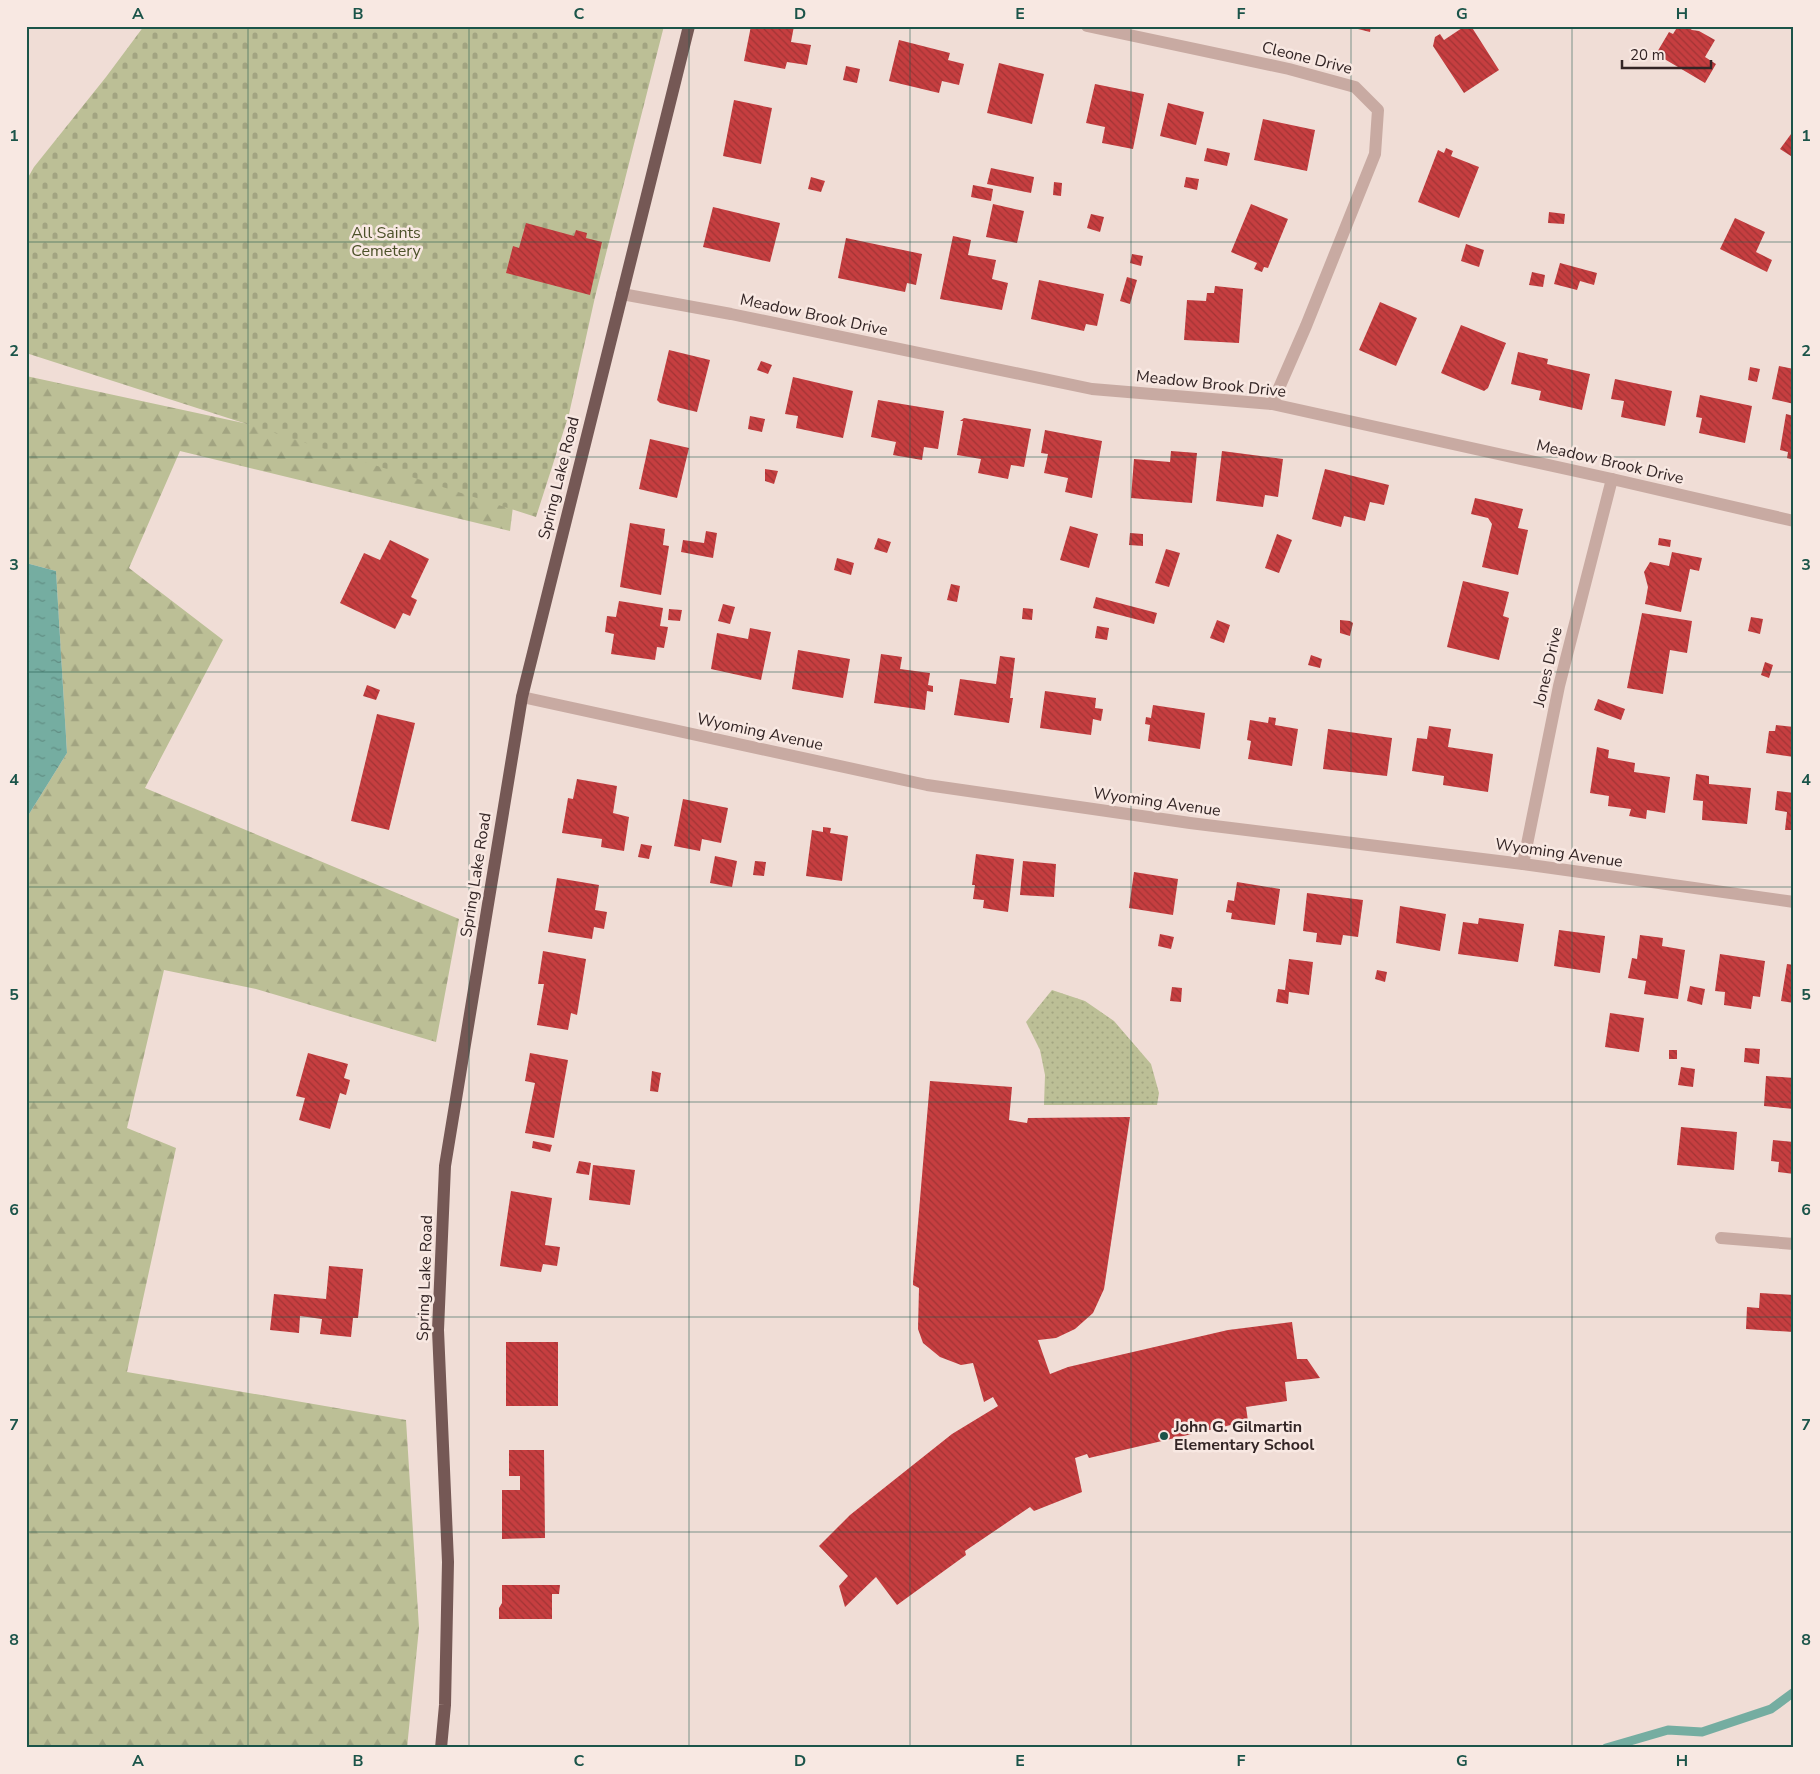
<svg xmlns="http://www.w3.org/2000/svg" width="1820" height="1774" font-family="'Nunito Sans',sans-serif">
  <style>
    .grass { fill: url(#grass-dots) }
    .forest { fill: url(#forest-firs) }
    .cemetery { fill: url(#cemetery-stones) }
    .water { fill: url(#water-ripples) }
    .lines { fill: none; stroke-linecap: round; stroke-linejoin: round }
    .stream { stroke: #75ada1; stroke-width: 9 }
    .building { fill: url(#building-back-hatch) }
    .minor { stroke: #c8aaa2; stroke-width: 12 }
    .major { stroke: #755855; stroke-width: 12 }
    .grid { fill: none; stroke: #1b5449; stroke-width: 1; stroke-opacity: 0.55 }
    .poi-dot { fill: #1b5449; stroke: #f8e8e2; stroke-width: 2 }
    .labels { text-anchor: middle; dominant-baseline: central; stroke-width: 5; stroke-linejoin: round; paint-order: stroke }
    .street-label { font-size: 16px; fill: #332525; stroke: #f8e8e2 }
    .park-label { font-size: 16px; fill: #4c5129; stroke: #f8e8e2 }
    .poi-label { font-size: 16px; font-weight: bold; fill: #332525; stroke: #f8e8e2; text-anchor: start }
    .neatline { fill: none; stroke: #1b5449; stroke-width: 2 }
    .grid-label { font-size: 16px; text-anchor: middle; font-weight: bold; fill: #1b5449 }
  </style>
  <defs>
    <pattern id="grass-dots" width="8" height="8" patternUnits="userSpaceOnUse" patternTransform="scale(1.25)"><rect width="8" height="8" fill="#bcbf96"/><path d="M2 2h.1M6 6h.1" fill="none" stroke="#a2a481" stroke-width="1.8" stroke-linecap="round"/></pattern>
    <pattern id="forest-firs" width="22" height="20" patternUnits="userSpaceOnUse" patternTransform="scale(1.25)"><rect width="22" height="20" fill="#bcbf96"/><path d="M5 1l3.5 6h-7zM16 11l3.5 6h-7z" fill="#a2a481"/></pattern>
    <pattern id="cemetery-stones" width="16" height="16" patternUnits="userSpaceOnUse" patternTransform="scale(1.25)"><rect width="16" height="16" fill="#bcbf96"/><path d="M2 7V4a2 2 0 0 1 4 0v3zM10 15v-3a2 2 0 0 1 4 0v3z" fill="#a2a481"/></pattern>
    <pattern id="water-ripples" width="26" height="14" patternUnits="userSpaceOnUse" patternTransform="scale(1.25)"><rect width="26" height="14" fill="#75ada1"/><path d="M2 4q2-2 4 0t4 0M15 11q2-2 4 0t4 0" fill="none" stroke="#618d83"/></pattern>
    <pattern id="building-back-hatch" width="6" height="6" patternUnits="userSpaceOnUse" patternTransform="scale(1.25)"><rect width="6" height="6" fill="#c63e40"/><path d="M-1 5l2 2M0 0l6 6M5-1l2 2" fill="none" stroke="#a13435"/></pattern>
  </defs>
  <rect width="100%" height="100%" fill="#f0ddd6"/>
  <path class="grass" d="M1052 990 1085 1001 1114 1021 1151 1064 1159 1093 1157 1105H1044L1045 1075 1040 1050 1026 1022Z"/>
  <path class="forest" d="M26 376 516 482 510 531 180 451 129 568 223 640 145 788 459 919 436 1042 256 989 164 970 127 1128 176 1148 127 1372 406 1420 419 1628 407 1748H26V819L67 753 56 571 26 563Z"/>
  <path class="cemetery" d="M144 26H664L595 297 569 414 536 517 26 353V181L34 167 106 77Z"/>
  <path class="water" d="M26 563 56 571 67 753 26 819Z"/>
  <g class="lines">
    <path class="stream" d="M1606 1748 1668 1730 1702 1732 1771 1709 1794 1692"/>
  </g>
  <g class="building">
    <path d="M751 26H794L791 42 811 45 807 65 787 62 785 69 744 61Z"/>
    <path d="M1346 26H1371L1370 32Z"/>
    <path d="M1465 26H1471L1499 70 1464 93 1433 46 1435 37 1440 34 1444 40Z"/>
    <path d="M1678 26H1686L1692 30 1699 31 1715 40 1705 57 1716 64 1705 83 1656 54 1669 32 1673 34Z"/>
    <path d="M899 40 950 53 948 60 964 64 959 85 942 81 939 93 889 81Z"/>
    <path d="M999 63 1044 74 1032 124 987 113Z"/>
    <path d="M846 66 860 69 857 83 843 80Z"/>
    <path d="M1095 84 1144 94 1133 149 1102 143 1105 127 1086 123Z"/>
    <path d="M734 100 772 108 761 164 723 156Z"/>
    <path d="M1168 103 1204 112 1196 145 1160 136Z"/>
    <path d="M1263 119 1315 130 1307 171 1254 160Z"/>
    <path d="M1794 130V158L1780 149Z"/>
    <path d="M1207 148 1230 153 1227 166 1204 161Z"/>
    <path d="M1446 148 1453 151 1451 156 1479 167 1459 218 1418 202 1438 150 1444 153Z"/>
    <path d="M991 168 1034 177 1031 193 987 184Z"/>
    <path d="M811 177 825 181 821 192 808 189Z"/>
    <path d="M1186 177 1199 179 1197 190 1184 187Z"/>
    <path d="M1054 182 1062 183 1061 196 1053 195Z"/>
    <path d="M973 185 993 189 991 201 971 197Z"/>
    <path d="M993 204 1024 211 1017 243 986 237Z"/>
    <path d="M1251 204 1288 219 1268 268 1264 267 1262 272 1254 269 1257 263 1231 252Z"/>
    <path d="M713 207 780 223 770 262 703 247Z"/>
    <path d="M1549 212 1565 214 1564 224 1548 223Z"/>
    <path d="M1091 214 1104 217 1100 232 1087 228Z"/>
    <path d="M1735 218 1765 232 1756 252 1772 260 1767 272 1720 249Z"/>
    <path d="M526 223 574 236 576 230 587 233 586 238 602 242 590 295 506 273 513 246 519 248Z"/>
    <path d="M953 236 971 240 968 255 996 260 992 279 1008 283 1002 310 940 299Z"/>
    <path d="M846 238 922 254 916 285 907 283 905 292 838 278Z"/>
    <path d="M1466 244 1484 250 1479 267 1461 261Z"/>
    <path d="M1132 254 1143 256 1141 266 1130 263Z"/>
    <path d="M1560 263 1597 273 1594 285 1580 281 1577 290 1554 284Z"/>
    <path d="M1532 272 1545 275 1543 287 1529 285Z"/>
    <path d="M1127 277 1137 280 1130 304 1120 301Z"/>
    <path d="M1039 280 1104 294 1097 326 1086 324 1084 331 1031 319Z"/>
    <path d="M1215 286 1243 289 1239 343 1184 340 1187 300 1206 301 1207 293H1214Z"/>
    <path d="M1380 302 1417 318 1396 366 1359 350Z"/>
    <path d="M1461 325 1506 343 1488 388 1484 391 1441 373Z"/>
    <path d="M669 350 710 360 697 412 660 403 657 400Z"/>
    <path d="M1518 352 1548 359 1547 364 1590 374 1582 410 1539 400 1541 391 1511 384Z"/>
    <path d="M761 361 772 365 768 374 757 370Z"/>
    <path d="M1779 366 1794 369V404L1772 399Z"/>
    <path d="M1750 367 1760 369 1757 382 1748 380Z"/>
    <path d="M793 377 853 391 843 438 796 428 798 416 785 414Z"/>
    <path d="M1615 379 1672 391 1665 426 1621 417 1624 401 1611 399Z"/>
    <path d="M1700 395 1752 406 1745 443 1699 433 1702 418 1696 417Z"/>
    <path d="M878 400 944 411 938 449 924 447 922 460 893 455 896 442 871 437Z"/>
    <path d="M1786 414 1794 416V460L1787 458 1788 452 1780 450Z"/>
    <path d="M750 416 765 419 762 432 748 429Z"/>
    <path d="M964 418 1031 429 1024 467 1011 465 1008 479 978 473 981 459 957 455 963 421H960Z"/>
    <path d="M1045 430 1102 441 1092 498 1065 492 1068 478 1044 473 1048 454 1041 453Z"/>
    <path d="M650 439 689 448 677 498 639 489Z"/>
    <path d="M1171 451 1197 453 1192 503 1131 498 1134 459 1170 462Z"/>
    <path d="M1222 451 1283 459 1278 497 1265 495 1263 507 1216 501Z"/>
    <path d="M765 469 778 471 774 484 765 481Z"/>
    <path d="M1325 469 1389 485 1384 505 1370 502 1365 521 1344 516 1341 527 1312 519Z"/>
    <path d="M1475 498 1523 509 1518 528 1528 530 1518 575 1482 567 1492 524 1488 518 1471 514Z"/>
    <path d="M630 523 665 529 663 545 669 546 661 595 620 587Z"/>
    <path d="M1070 526 1098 534 1089 568 1060 560Z"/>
    <path d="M706 531 717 533 713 558 681 552 683 540 704 543Z"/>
    <path d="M1130 533 1143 534V546L1129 545Z"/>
    <path d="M1277 534 1292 540 1279 573 1265 568Z"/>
    <path d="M878 538 891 542 887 553 874 549Z"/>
    <path d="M1659 538 1671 540 1670 547 1658 545Z"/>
    <path d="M390 540 429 559 411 597 417 600 410 616 403 613 395 629 340 603 364 553 380 560Z"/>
    <path d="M1166 549 1180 553 1169 587 1155 583Z"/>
    <path d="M1672 552 1702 558 1699 571 1690 569 1681 612 1645 604 1648 587 1644 572 1650 562 1669 566Z"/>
    <path d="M837 558 854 563 851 575 834 570Z"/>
    <path d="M1463 581 1509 592 1503 616 1509 618 1499 660 1447 647Z"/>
    <path d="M951 584 960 586 957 602 947 600Z"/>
    <path d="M1096 597 1157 613 1154 624 1093 608Z"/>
    <path d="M619 601 663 608 660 626 668 627 664 648 657 647 655 660 611 654 614 634 605 632 607 616 616 617Z"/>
    <path d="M723 604 735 607 730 624 718 621Z"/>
    <path d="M1023 608 1033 609 1032 620 1022 619Z"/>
    <path d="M669 609 682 610 680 621 668 620Z"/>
    <path d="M1642 613 1692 621 1687 653 1670 650 1663 694 1627 688Z"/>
    <path d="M1751 617 1763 619 1760 634 1748 631Z"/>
    <path d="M1217 620 1230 625 1224 643 1210 638Z"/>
    <path d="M1340 620 1350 621 1353 623 1350 636 1340 633Z"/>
    <path d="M1097 626 1109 628 1107 640 1095 638Z"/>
    <path d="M750 628 771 632 761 680 711 669 717 633 748 639Z"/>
    <path d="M798 650 850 659 843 698 792 689Z"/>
    <path d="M881 654 902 657 900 669 930 673 928 685 933 686V692L927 691 925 710 874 703Z"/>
    <path d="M1311 655 1322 659 1320 668 1308 665Z"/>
    <path d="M1000 656 1015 658 1010 698H1013L1009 723 954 715 960 679 996 684Z"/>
    <path d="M1765 662 1773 665 1769 678 1761 675Z"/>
    <path d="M367 685 380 690 376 700 363 696Z"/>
    <path d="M1045 691 1096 698 1095 708 1103 709 1101 721 1093 719 1091 735 1040 728Z"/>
    <path d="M1598 699 1625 709 1621 720 1594 710Z"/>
    <path d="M1153 705 1205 713 1200 749 1148 741 1150 725 1145 724 1146 717 1151 718Z"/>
    <path d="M377 714 415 723 389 830 351 821Z"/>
    <path d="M1269 717 1276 718 1275 725 1298 729 1292 766 1248 759 1251 741 1247 740 1250 720 1268 723Z"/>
    <path d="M1776 725 1794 727V757L1766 753 1769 731H1775Z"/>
    <path d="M1429 726 1451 729 1448 747 1493 754 1488 792 1443 785 1444 776 1412 771 1417 738 1427 739Z"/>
    <path d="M1328 729 1392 738 1387 776 1323 769Z"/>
    <path d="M1597 747 1609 750 1608 758 1635 763 1634 772 1670 777 1665 813 1647 810 1646 819 1629 816 1631 809 1608 806 1609 796 1590 793Z"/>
    <path d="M1696 774 1709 776V784L1751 788 1747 824 1702 820 1703 801 1693 800Z"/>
    <path d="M577 779 617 786 613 813 629 817 624 851 601 847 602 839 562 833 568 798 573 799Z"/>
    <path d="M1777 791 1794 793V830H1785L1787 812 1775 810Z"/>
    <path d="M683 799 728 808 721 843 702 839 700 851 674 846Z"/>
    <path d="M823 827 831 828 830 833 848 836 842 881 806 876 812 830 823 832Z"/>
    <path d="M641 844 652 846 649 859 638 857Z"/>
    <path d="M976 854 1014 859 1008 912 983 908 984 900 973 899 975 885H972Z"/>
    <path d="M715 856 737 861 732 887 710 883Z"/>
    <path d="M755 861 766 862 764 876 753 875Z"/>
    <path d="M1023 861 1056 864 1054 897 1020 895Z"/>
    <path d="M1134 872 1178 879 1173 915 1129 908Z"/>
    <path d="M557 878 599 885 595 910 607 912 604 929 594 927 592 939 548 932Z"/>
    <path d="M1237 882 1280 889 1275 925 1231 919 1232 913 1226 912 1228 900 1234 901Z"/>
    <path d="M1307 893 1363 900 1358 937 1343 935 1341 945 1316 942 1317 933 1303 931Z"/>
    <path d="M1400 906 1446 914 1440 951 1396 943Z"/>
    <path d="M1479 918 1524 924 1518 962 1458 954 1463 922 1478 924Z"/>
    <path d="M1559 930 1605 936 1600 973 1554 966Z"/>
    <path d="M1160 934 1174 937 1171 949 1158 946Z"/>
    <path d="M1640 935 1663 938 1662 946 1685 950 1678 999 1644 994 1646 981 1628 978 1632 958 1637 959Z"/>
    <path d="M543 951 586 959 577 1015 571 1013 568 1030 537 1025 544 984H538Z"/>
    <path d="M1720 954 1765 961 1760 997 1753 996 1751 1009 1724 1005 1725 992 1715 991Z"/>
    <path d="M1289 959 1313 962 1309 995 1289 992 1288 1004 1276 1002 1278 989 1285 990Z"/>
    <path d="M1787 964 1794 965V1003L1781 1001Z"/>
    <path d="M1377 970 1387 972 1385 982 1375 979Z"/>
    <path d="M1690 986 1705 989 1702 1005 1687 1001Z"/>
    <path d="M1172 987 1182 988 1181 1002 1170 1001Z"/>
    <path d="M1610 1013 1644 1018 1639 1052 1605 1047Z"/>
    <path d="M1745 1048 1760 1049 1759 1064 1744 1062Z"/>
    <rect x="1669" y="1050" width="8" height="9"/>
    <path d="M308 1053 348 1064 344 1078 350 1080 346 1095 340 1093 330 1129 299 1120 305 1098 296 1096Z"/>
    <path d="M530 1053 568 1060 554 1138 525 1133 535 1083 525 1081Z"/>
    <path d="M1681 1067 1695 1069 1693 1087 1678 1085Z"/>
    <path d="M652 1071 661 1073 658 1092 650 1091Z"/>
    <path d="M1766 1076 1794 1078V1109L1764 1106Z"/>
    <path d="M930 1081 1012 1087 1009 1120 1027 1123 1028 1118 1130 1117 1104 1289 1093 1313 1075 1329 1056 1338 1038 1340 1050 1374 1068 1367 1228 1330 1292 1322 1297 1359H1307L1320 1378 1285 1382 1287 1401 1246 1407 1248 1421 1089 1458 1087 1454 1075 1458 1082 1492 1034 1511 1030 1507 965 1551 966 1555 897 1605 876 1577 845 1607 839 1586 848 1576 819 1546 850 1515 952 1434 998 1406 993 1397 984 1402 973 1363 961 1365 940 1357 923 1343 918 1329 919 1288 913 1285V1282Z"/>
    <path d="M1681 1127 1737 1132 1734 1170 1677 1165Z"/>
    <path d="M1773 1140 1794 1142V1174L1778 1172 1779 1162 1771 1161Z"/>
    <path d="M533 1141 552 1145 550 1152 532 1148Z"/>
    <path d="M579 1161 591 1163 589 1175 576 1173Z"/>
    <path d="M593 1165 635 1170 630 1205 589 1200Z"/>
    <path d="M511 1191 552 1198 545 1245 560 1247 557 1266 543 1264 541 1272 500 1266Z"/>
    <path d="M329 1266 363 1269 358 1318H353L351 1337 320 1334 322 1319 300 1316 299 1333 270 1330 274 1294 326 1299Z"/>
    <path d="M1760 1293 1794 1295V1332L1746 1329 1747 1307 1759 1308Z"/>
    <rect x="506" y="1342" width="52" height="64"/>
    <path d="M509 1450H544L545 1538 502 1539V1490H520V1476H509Z"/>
    <path d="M502 1585H560L559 1594H552V1619H499V1608L502 1603Z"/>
  </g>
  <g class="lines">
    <g class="minor">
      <path d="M1087 26 1289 69 1355 87 1378 110 1375 154 1306 326 1272 404"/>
      <path d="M622 294 731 314 1092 389 1272 404 1612 479 1794 521"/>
      <path d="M522 697 927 785 1190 823 1523 864 1794 902"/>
      <path d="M1523 864 1559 686 1612 479"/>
      <path d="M1721 1238 1794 1244"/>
    </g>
    <path class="major" d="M441 1748 445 1705 448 1562 438 1330 445 1166 522 697 689 26"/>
  </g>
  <path class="grid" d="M248 26V1748M469 26V1748M689 26V1748M910 26V1748M1131 26V1748M1351 26V1748M1572 26V1748M26 242H1794M26 457H1794M26 672H1794M26 887H1794M26 1102H1794M26 1317H1794M26 1532H1794"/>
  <circle class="poi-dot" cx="1164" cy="1436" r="5"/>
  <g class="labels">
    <g class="street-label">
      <text transform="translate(1307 58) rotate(14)">Cleone Drive</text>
      <text transform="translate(814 315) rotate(12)">Meadow Brook Drive</text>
      <text transform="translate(1211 384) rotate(6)">Meadow Brook Drive</text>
      <text transform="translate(1610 462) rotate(13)">Meadow Brook Drive</text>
      <text transform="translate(559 478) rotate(-76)">Spring Lake Road</text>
      <text transform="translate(1548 667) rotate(-77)">Jones Drive</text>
      <text transform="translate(760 732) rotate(12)">Wyoming Avenue</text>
      <text transform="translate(1157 802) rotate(8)">Wyoming Avenue</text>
      <text transform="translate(1559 853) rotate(8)">Wyoming Avenue</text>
      <text transform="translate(476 875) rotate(-81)">Spring Lake Road</text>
      <text transform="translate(425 1278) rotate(-88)">Spring Lake Road</text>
    </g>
    <g class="park-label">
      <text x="386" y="233">All Saints<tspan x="386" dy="18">Cemetery</tspan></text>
    </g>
    <g class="poi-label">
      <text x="1174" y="1427">John G. Gilmartin<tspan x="1174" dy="18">Elementary School</tspan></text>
    </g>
  </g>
  <rect width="1820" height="1774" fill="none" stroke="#f8e8e2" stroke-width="55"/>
  <path d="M1622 60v8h89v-8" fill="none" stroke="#332525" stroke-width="2.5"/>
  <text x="1630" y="60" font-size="15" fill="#332525" stroke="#f8e8e2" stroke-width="4" paint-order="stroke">20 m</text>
  <rect x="28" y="28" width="1764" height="1718" class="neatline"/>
  <g class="grid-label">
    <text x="138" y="19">A</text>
    <text x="358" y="19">B</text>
    <text x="579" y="19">C</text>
    <text x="800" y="19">D</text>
    <text x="1020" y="19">E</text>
    <text x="1241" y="19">F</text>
    <text x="1462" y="19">G</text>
    <text x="1682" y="19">H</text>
    <text x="14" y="141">1</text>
    <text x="1806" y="141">1</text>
    <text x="14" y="356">2</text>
    <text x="1806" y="356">2</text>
    <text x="14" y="570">3</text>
    <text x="1806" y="570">3</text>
    <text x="14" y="785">4</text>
    <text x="1806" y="785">4</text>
    <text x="14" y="1000">5</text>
    <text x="1806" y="1000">5</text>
    <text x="14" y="1215">6</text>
    <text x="1806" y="1215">6</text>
    <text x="14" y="1430">7</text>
    <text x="1806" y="1430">7</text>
    <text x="14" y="1645">8</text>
    <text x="1806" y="1645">8</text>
    <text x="138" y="1766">A</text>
    <text x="358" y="1766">B</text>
    <text x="579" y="1766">C</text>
    <text x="800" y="1766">D</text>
    <text x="1020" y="1766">E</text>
    <text x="1241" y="1766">F</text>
    <text x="1462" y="1766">G</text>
    <text x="1682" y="1766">H</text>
  </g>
</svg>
